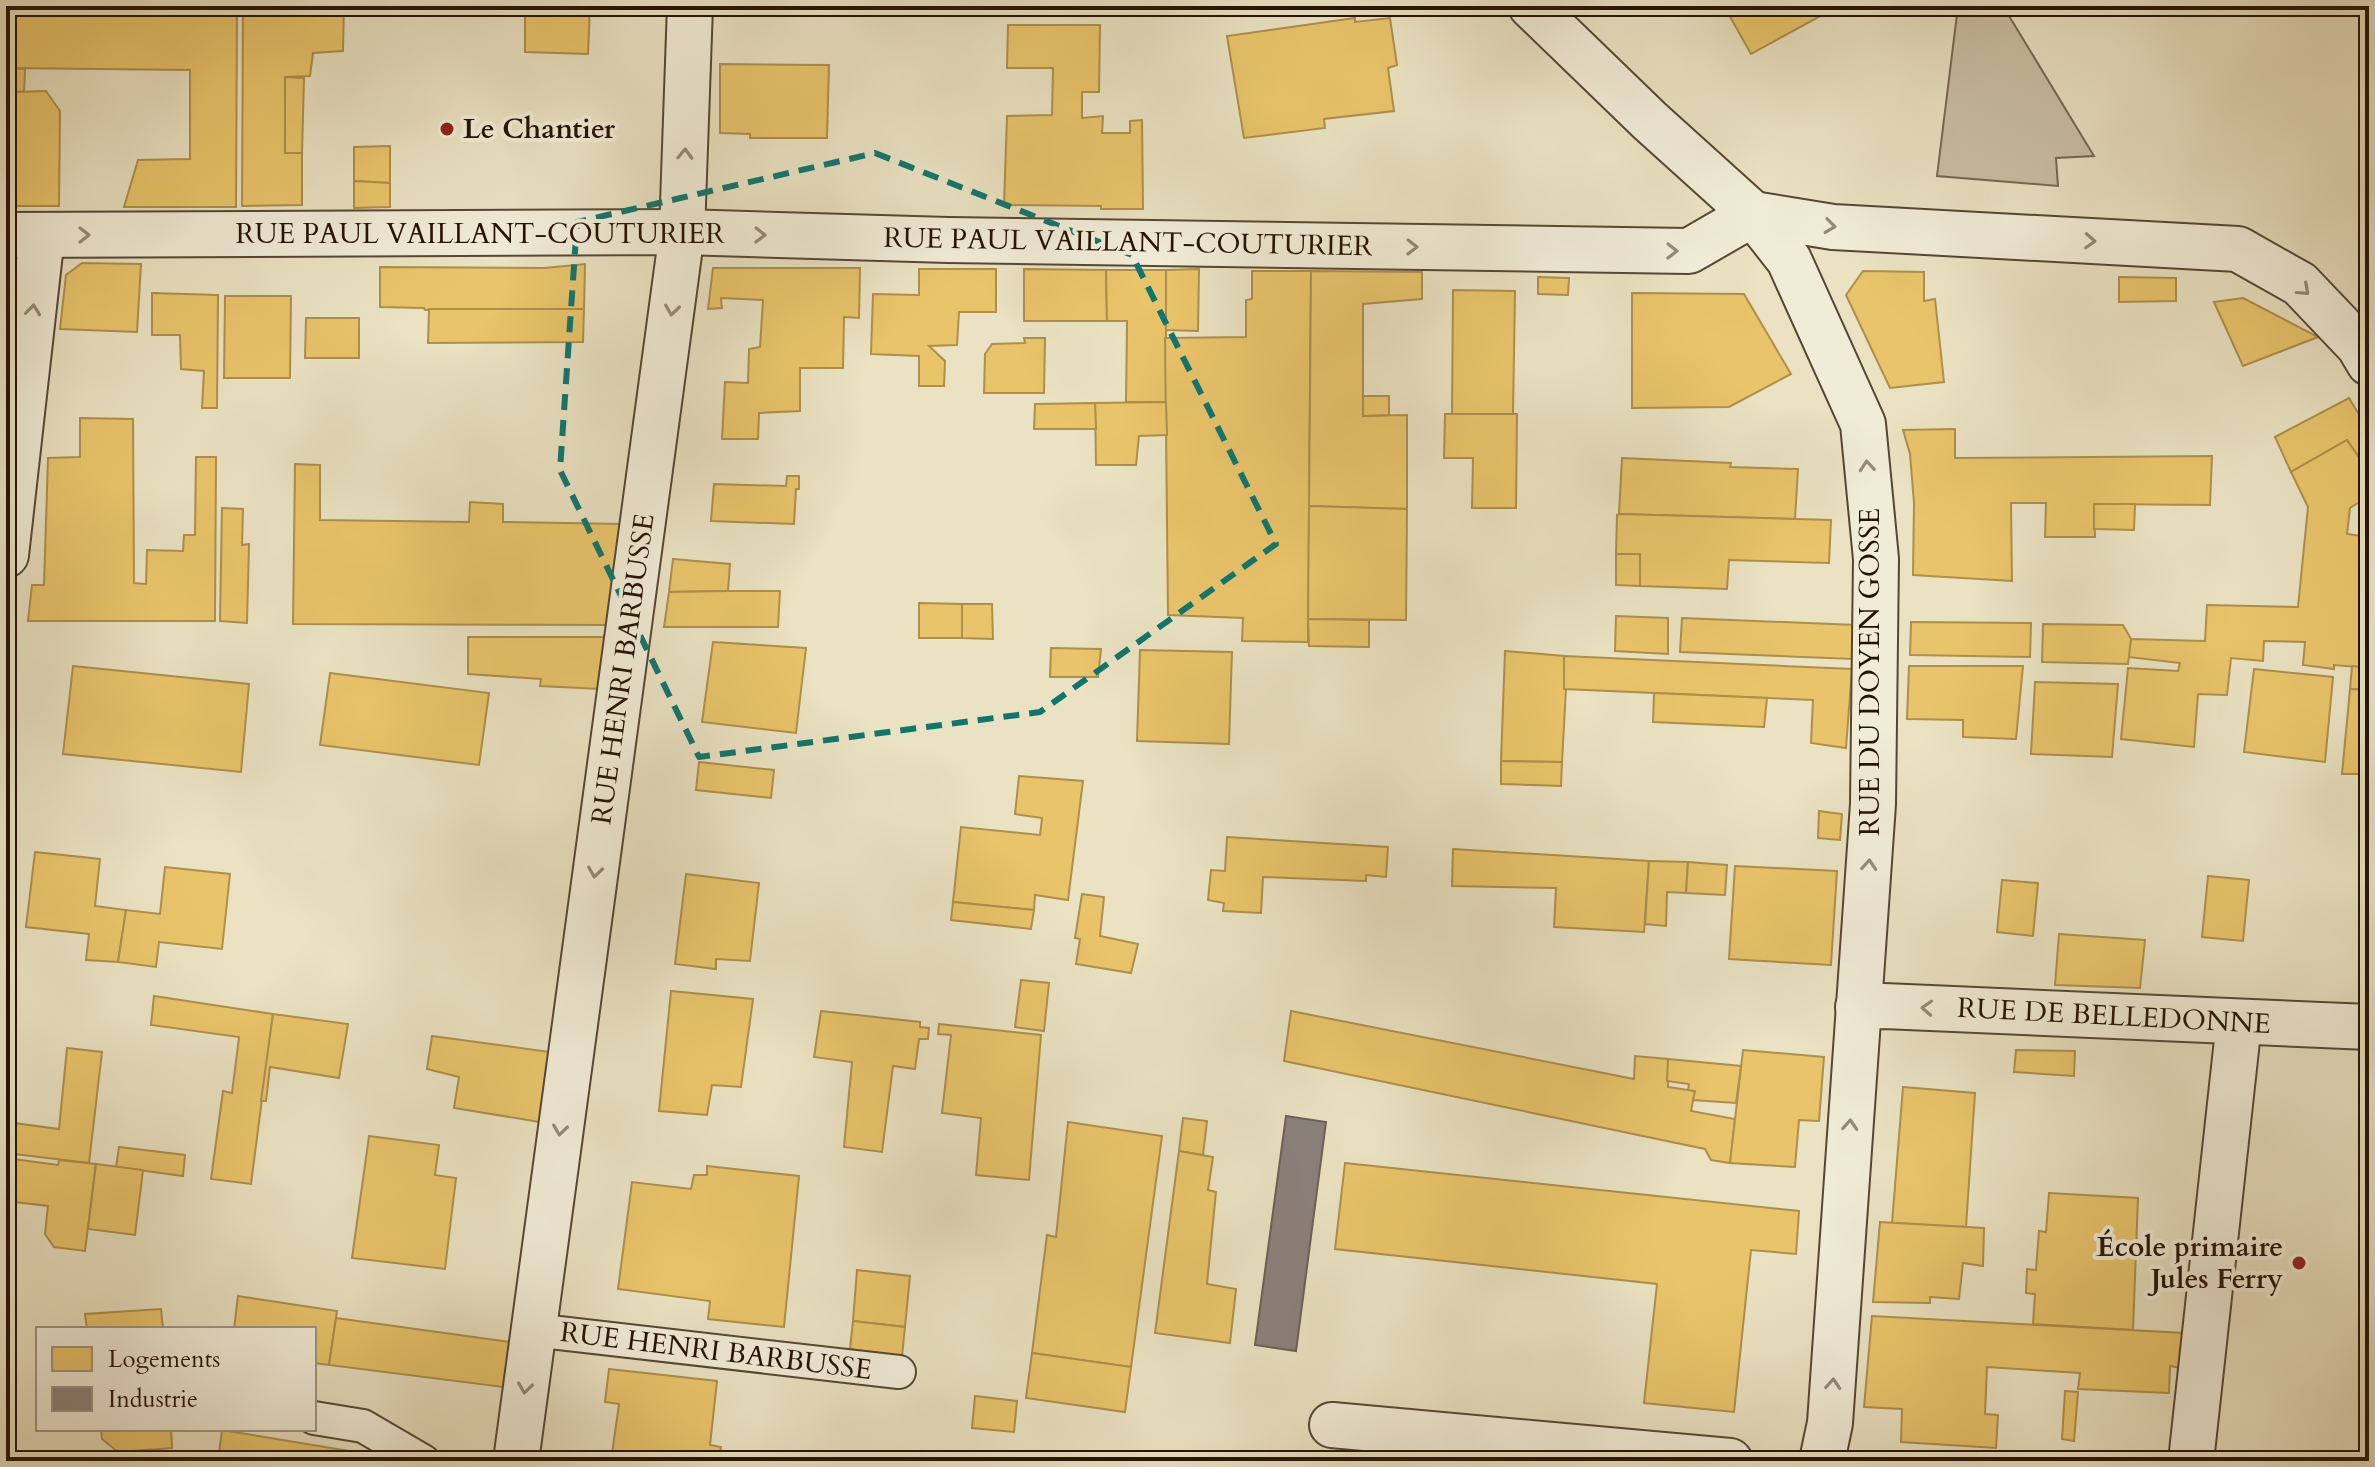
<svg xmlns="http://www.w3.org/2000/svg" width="2375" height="1467" font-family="Cardo,serif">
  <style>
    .green { fill: #c9bfa2; stroke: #776954; stroke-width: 2 }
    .homes { fill: #e9c46a; stroke: #ae8f4c; stroke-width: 2 }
    .industry { fill: #8a817c; stroke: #6c6058; stroke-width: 2 }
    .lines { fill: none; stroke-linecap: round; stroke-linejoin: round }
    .service-casing { stroke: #564734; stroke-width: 36 }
    .pedestrian-casing { stroke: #564734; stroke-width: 48 }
    .minor-casing { stroke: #564734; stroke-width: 48 }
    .service { stroke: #f1ecd7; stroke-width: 32 }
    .pedestrian { stroke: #f1ecd7; stroke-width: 44 }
    .minor { stroke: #f1ecd7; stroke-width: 44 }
    .oneway { stroke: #958a78 }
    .marked { fill: none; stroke: #0f766e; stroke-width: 6; stroke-dasharray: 16 10; stroke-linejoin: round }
    .poi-dot { fill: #8f2418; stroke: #f1ecd7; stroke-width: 3 }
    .labels { text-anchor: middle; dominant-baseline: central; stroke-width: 8; stroke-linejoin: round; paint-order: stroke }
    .poi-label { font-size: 28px; font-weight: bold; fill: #251305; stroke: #f1ecd7; text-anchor: start }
    .street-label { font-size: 28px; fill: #251305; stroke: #f1ecd7 }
  </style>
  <rect width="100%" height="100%" fill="#eae2c2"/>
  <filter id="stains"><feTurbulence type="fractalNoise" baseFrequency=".0025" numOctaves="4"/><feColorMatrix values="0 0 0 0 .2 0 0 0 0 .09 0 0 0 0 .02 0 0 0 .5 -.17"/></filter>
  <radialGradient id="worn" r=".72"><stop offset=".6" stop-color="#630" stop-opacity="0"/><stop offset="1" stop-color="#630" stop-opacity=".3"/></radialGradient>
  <path class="green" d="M1958 6H2003L2094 156 2056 158 2058 186 1937 176Z"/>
  <g class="homes">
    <path d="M6 6H237L236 207H124L138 160 190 159V70L6 68Z"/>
    <path d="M243 6H344L343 51 313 53 310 76 285 77V153H302V205L242 206Z"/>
    <path d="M525 6H590L588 54 525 52Z"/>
    <path d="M1724 6H1820L1824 14 1751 54Z"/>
    <path d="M1355 18V22L1390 18 1397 65 1388 68 1394 111 1324 119 1325 128 1244 138 1227 36Z"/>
    <path d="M1008 25H1100L1099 92H1082V118L1103 116 1102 133H1130V121L1142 120 1143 209H1101V206L1004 205 1007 116 1052 115 1053 68H1007Z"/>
    <path d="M720 64 829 65 827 138H750V134L720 133Z"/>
    <path d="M6 68 25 69 24 92 6 91Z"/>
    <path d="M285 77 304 78 302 153H285Z"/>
    <path d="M46 91 60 111 59 206H6V111L15 110V92Z"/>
    <path d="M390 146V183L354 181V147Z"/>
    <path d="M354 181 390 183V207L354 208Z"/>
    <path d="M82 263 141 264 137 332 60 329 66 275Z"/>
    <path d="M585 264 584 309 425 310 424 308 380 307V267L544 268Z"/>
    <path d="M6 265H19L9 350H6Z"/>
    <path d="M713 268H860L859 318 844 317 843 368H800V411L759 413 758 439H722L725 382 748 383 749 349 760 347 763 300 721 298 722 308 708 309Z"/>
    <path d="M919 269H996V312H959L957 345 929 346 945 361 944 386H919V356L871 354 873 294 919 295Z"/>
    <path d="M1024 269 1106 270 1107 321H1024Z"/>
    <path d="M1199 269 1198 331 1165 330 1166 270Z"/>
    <path d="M1106 270H1166V402H1126L1127 321H1107Z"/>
    <path d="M1252 271H1311L1308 642 1242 641 1243 618 1168 615 1165 338 1246 337V300L1252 299Z"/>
    <path d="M1311 271 1422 272V299L1363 304V416L1407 415V509L1309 506Z"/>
    <path d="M1863 271 1924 272V301L1935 299 1944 382 1890 388 1846 295Z"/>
    <path d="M1538 277 1569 278 1568 295 1538 294Z"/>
    <path d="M2119 277 2176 278V301L2119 302Z"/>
    <path d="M1453 290 1515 291 1513 415 1452 414Z"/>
    <path d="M152 293 218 295 217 408H202L204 371 181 369 180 335H152Z"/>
    <path d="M1632 293 1744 294 1791 374 1729 407 1632 408Z"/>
    <path d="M225 296H291L290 378H224Z"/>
    <path d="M2243 298 2318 337 2243 366 2214 302Z"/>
    <path d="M429 309H584L583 342 428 343Z"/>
    <path d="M306 318H359V358H305Z"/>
    <path d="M1024 338H1045L1044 393H984L985 354 992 344 1025 343Z"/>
    <path d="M1363 396H1389V415L1363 416Z"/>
    <path d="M2349 398 2369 431V472L2347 440 2291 472 2275 437Z"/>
    <path d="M1166 402 1167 435 1139 436 1136 465H1096L1095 403Z"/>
    <path d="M1095 403 1096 429H1034L1035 404Z"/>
    <path d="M1445 414H1517L1516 508H1472L1473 458H1444Z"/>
    <path d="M80 418 133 419 134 583 146 584 147 550 183 551 184 535H195L196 457H216L215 621H28L32 585H44L48 458 80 457Z"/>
    <path d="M1955 429V458L2212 456 2210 505 2094 504 2095 537H2045L2046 503H2011L2012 581 1913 575 1914 503 1910 454 1903 430Z"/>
    <path d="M2347 440 2369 472V496L2350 508 2347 534 2369 537V668L2334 665V669L2303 665 2305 642 2264 641 2263 661 2231 658 2227 695 2198 694 2194 747 2121 739 2128 668 2178 671 2180 663 2128 657 2131 639 2205 641 2207 605 2298 607 2308 507 2291 472Z"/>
    <path d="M1622 458 1731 463 1730 467 1798 469 1795 519 1619 514Z"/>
    <path d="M295 464 320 465V520L469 522 470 502 503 504V522L623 524 609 625 293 624Z"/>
    <path d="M787 476H799V489H796L794 524 711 521 714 484 786 486Z"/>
    <path d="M2094 504H2135L2134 530 2094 529Z"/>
    <path d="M1309 506 1407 509 1406 620 1308 619Z"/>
    <path d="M222 508 243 509 242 545 249 544 247 623 220 621Z"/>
    <path d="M1619 514 1831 520 1829 563 1729 560 1727 589 1640 586V554H1616L1617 515Z"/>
    <path d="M1616 554H1640V586L1616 585Z"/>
    <path d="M673 559 730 564 728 591 669 592Z"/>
    <path d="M728 591H780L778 627H664L669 592Z"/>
    <path d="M919 603 962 604V638H919Z"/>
    <path d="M962 604H992L993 639 962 638Z"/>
    <path d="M1616 616 1668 618V654L1615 651Z"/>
    <path d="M1682 618 1856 625 1853 659 1680 652Z"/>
    <path d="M1308 619 1369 620V647L1309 646Z"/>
    <path d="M1911 622 2031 623 2030 657 1910 655Z"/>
    <path d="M2043 624 2123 625 2131 639 2128 664 2042 662Z"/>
    <path d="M468 637H607L600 689 540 686 541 679 468 674Z"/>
    <path d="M713 642 806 648 796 733 702 722Z"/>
    <path d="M1051 648 1101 649 1098 677H1050Z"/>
    <path d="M1140 650 1232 652 1229 744 1137 741Z"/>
    <path d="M1505 651 1564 656V689H1566L1562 762 1501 761Z"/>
    <path d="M1564 656 1852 669 1846 748 1811 743 1813 700 1564 689Z"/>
    <path d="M73 666 249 684 241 772 63 754Z"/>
    <path d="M1909 666H2023L2016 739 1963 737V720L1907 719Z"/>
    <path d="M2352 666 2369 668V690L2350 689Z"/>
    <path d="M2254 669 2333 677 2325 762 2244 752Z"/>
    <path d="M330 673 489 693 479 765 320 745Z"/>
    <path d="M2035 682 2118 684 2112 757 2031 754Z"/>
    <path d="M2350 689 2369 690V774H2342Z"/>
    <path d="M1654 693 1767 698 1764 727 1653 722Z"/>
    <path d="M1501 761 1562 762 1561 786 1501 784Z"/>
    <path d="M699 762 774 770 771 798 696 790Z"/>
    <path d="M1019 776 1083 781 1068 900 1035 895 1034 910 953 902 961 827 1040 835 1042 818 1015 814Z"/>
    <path d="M1819 811 1842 814 1840 840 1818 838Z"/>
    <path d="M1227 837 1388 847 1386 877 1366 875V881L1263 877 1261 913 1223 911 1224 903 1208 900 1211 870 1225 871Z"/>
    <path d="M1453 849 1649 861 1644 932 1554 927 1556 888 1452 886Z"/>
    <path d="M35 852 100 859 95 906 126 910 118 962 86 960 89 934 26 927Z"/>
    <path d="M1649 861 1688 862 1686 893 1667 892 1666 926 1645 924Z"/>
    <path d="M1688 862 1727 865 1725 895 1686 893Z"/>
    <path d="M1735 866 1837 871 1831 965 1729 959Z"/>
    <path d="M165 867 230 874 222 949 159 942 156 967 118 962 126 910 160 914Z"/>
    <path d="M686 874 759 883 750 961 716 959V969L675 964Z"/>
    <path d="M2208 876 2249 880 2243 941 2202 937Z"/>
    <path d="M2002 880 2038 883 2033 936 1997 932Z"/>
    <path d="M1082 894 1104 897 1100 936 1138 944 1131 973 1076 964 1080 939 1075 938Z"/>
    <path d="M953 902 1034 910 1031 929 951 920Z"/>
    <path d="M2059 934 2145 940 2140 988 2055 985Z"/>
    <path d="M1021 980 1049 983 1044 1031 1015 1027Z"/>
    <path d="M671 991 753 999 741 1087 712 1085 707 1115 659 1111Z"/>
    <path d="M154 996 273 1014 251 1184 211 1179 223 1091 232 1093 239 1037 151 1025Z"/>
    <path d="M821 1011 920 1022V1027L929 1028 928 1039H919L915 1069 893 1066 882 1152 844 1147 852 1062 814 1057Z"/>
    <path d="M1291 1011 1634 1079 1635 1056 1668 1059V1087L1695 1091 1691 1111 1735 1119 1730 1163 1711 1160 1705 1149 1284 1061Z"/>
    <path d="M273 1014 348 1024 339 1078 270 1067 266 1101H261Z"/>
    <path d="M939 1024 1041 1035 1029 1180 976 1175 981 1118 942 1113 951 1035 938 1034Z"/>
    <path d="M432 1036 550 1052 540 1122 454 1108 459 1077 427 1069Z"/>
    <path d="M67 1048 102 1052 89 1163 6 1153V1122L59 1129Z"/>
    <path d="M1743 1050 1824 1057 1819 1121 1799 1120 1795 1167 1730 1163Z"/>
    <path d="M2016 1050 2075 1051 2074 1076 2014 1072Z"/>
    <path d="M1668 1059 1741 1066 1736 1103 1693 1100 1695 1091 1688 1090 1689 1084 1667 1081Z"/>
    <path d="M1903 1087 1975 1093 1966 1227 1892 1223Z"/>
    <path d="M1183 1118 1207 1121 1203 1155 1179 1151Z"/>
    <path d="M1068 1122 1162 1136 1131 1367 1032 1353 1047 1235 1056 1237Z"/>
    <path d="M369 1136 439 1145 435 1175 456 1178 445 1269 352 1258Z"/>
    <path d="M119 1147 185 1155 183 1176 116 1167Z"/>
    <path d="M1179 1151 1213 1157 1208 1190 1216 1192 1207 1284 1236 1289 1230 1343 1155 1333Z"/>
    <path d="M6 1158 58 1165 59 1160 96 1164 85 1251 54 1247 45 1234 48 1206 6 1201Z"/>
    <path d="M1345 1163 1799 1211 1796 1254 1751 1250 1734 1412 1644 1403 1657 1284 1335 1249Z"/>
    <path d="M96 1164 143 1170 135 1235 88 1229Z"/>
    <path d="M707 1166 799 1176 784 1327 708 1319 710 1301 618 1289 632 1182 691 1189 694 1175H707Z"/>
    <path d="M2049 1193 2138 1198 2133 1330 2033 1324 2035 1294 2026 1293 2027 1269 2036 1270 2039 1231 2046 1232Z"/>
    <path d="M1880 1222 1984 1228 1983 1266 1963 1263 1959 1299 1930 1297V1303L1873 1302Z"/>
    <path d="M857 1270 910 1276 905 1327 853 1321Z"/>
    <path d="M238 1296 337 1311 329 1365 314 1363V1329H234Z"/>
    <path d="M161 1309 163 1329H87L85 1314Z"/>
    <path d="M1872 1316 2185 1333 2181 1368 2170 1366 2169 1393 2078 1389 2080 1373 1987 1367 1985 1414 1998 1415 1996 1448 1901 1442 1902 1409 1864 1407Z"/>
    <path d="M336 1318 510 1342 503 1387 329 1365Z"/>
    <path d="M853 1321 905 1327 902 1356 850 1349Z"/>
    <path d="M1032 1353 1131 1367 1125 1412 1026 1398Z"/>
    <path d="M609 1369 717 1381 710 1445 721 1447 719 1461H611L619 1404 605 1402Z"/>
    <path d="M2065 1391 2078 1392 2074 1441 2062 1439Z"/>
    <path d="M975 1396 1017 1401 1014 1432 972 1428Z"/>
    <path d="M101 1429H171L172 1448 118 1452 102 1439Z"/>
    <path d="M222 1430 386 1457V1461H218Z"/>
  </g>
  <path class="industry" d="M1286 1116 1326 1122 1296 1351 1255 1345Z"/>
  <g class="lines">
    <g class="service-casing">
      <g id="service">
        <path d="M533 1330 899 1372"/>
        <path d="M314 1418 363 1426 423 1461"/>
      </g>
    </g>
    <g class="pedestrian-casing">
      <path id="pedestrian" d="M2191 1461 2239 1022"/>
    </g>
    <g class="minor-casing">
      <g id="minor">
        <path d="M1531 6 1650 121 1753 214 1789 260 1863 424 1876 559 1873 804 1830 1423 1822 1461"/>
        <path d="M6 235 682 232 948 240 1689 251 1753 214 1833 227 2238 249 2300 284 2359 346 2369 363"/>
        <path d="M6 555 42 235"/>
        <path d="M1858 1007 1884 1006 2369 1027"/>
        <path d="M1332 1425 1730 1461"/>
        <path d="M516 1461 682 232 690 6"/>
      </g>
    </g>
    <use href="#service" class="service"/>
    <use href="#pedestrian" class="pedestrian"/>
    <use href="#minor" class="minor"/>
  </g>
  <defs><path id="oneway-chevron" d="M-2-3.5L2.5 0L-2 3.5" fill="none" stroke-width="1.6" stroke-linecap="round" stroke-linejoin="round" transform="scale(2)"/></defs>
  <g class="oneway">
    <use href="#oneway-chevron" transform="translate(685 154) rotate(-88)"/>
    <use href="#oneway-chevron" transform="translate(1830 226) rotate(7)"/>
    <use href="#oneway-chevron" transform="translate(84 235)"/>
    <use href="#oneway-chevron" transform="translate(760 235) rotate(1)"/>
    <use href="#oneway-chevron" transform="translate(2090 241) rotate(3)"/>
    <use href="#oneway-chevron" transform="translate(1412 247) rotate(1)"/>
    <use href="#oneway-chevron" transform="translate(1672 251) rotate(1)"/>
    <use href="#oneway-chevron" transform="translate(2304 290) rotate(42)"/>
    <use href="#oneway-chevron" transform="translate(33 310) rotate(-84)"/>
    <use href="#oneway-chevron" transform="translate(672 310) rotate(98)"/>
    <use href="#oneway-chevron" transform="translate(1867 466) rotate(-95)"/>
    <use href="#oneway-chevron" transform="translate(1869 865) rotate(-86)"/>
    <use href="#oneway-chevron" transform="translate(595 872) rotate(98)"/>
    <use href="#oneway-chevron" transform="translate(1927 1008) rotate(-177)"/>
    <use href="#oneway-chevron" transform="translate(1850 1125) rotate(-86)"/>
    <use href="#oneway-chevron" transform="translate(560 1130) rotate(98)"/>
    <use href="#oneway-chevron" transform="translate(1833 1384) rotate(-86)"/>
    <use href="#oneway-chevron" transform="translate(525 1388) rotate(98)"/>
  </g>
  <path class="marked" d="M875 153 1132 255 1276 544 1040 712 699 757 560 470 577 222Z"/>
  <g class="poi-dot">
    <circle cx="447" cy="129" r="8"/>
    <circle cx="2299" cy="1263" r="8"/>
  </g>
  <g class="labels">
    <g class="poi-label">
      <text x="463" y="129">Le Chantier</text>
      <text x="2283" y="1247" text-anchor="end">École primaire<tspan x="2283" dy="32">Jules Ferry</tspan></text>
    </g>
    <g class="street-label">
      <text x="480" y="234">RUE PAUL VAILLANT-COUTURIER</text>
      <text transform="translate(1128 242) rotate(1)">RUE PAUL VAILLANT-COUTURIER</text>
      <text transform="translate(623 669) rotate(-82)">RUE HENRI BARBUSSE</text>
      <text transform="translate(1870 672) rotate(-90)">RUE DU DOYEN GOSSE</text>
      <text transform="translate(2114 1016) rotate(3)">RUE DE BELLEDONNE</text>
      <text transform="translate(716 1351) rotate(7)">RUE HENRI BARBUSSE</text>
    </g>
  </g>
  <rect width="2375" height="1467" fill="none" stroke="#eae2c2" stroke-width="32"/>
  <rect x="8" y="8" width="2359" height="1451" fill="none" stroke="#251305" stroke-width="4"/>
  <rect x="16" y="16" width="2343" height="1435" fill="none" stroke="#251305" stroke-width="2"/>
  <rect x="36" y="1327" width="280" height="104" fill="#f1ecd7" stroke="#9f9583" stroke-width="2"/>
  <rect x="52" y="1347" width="40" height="24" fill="#e9c46a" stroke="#9f9583" stroke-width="2"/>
  <text x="108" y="1367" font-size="24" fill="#251305">Logements</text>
  <rect x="52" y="1387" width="40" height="24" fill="#8a817c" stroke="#9f9583" stroke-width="2"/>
  <text x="108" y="1407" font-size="24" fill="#251305">Industrie</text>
  <rect width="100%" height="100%" filter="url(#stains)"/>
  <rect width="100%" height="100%" fill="url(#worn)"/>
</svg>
